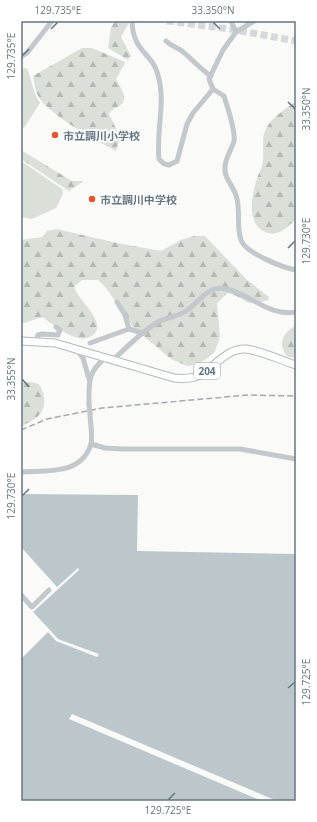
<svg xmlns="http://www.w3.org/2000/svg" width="317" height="822" font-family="'Open Sans','Noto Sans JP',sans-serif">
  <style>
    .forest { fill: url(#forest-firs) }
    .garden { fill: #dadfd7 }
    .water { fill: #bbc7cb }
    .pier { fill: #fafaf8 }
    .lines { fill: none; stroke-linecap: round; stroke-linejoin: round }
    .highway-tunnel { stroke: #d5d9db; stroke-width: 7; stroke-dasharray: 7 3.5; stroke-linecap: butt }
    .highway-casing { stroke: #b4b9bd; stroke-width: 9 }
    .minor { stroke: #c3c8cc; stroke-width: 5 }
    .highway { stroke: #fff; stroke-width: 7 }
    .rail { stroke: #a2aab0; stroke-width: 1.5; stroke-dasharray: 6 3; stroke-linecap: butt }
    .minor-bridge { stroke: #c3c8cc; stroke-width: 5 }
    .ticks { fill: none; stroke: #657683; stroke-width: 1.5 }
    .poi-dot { fill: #e4572e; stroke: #fff; stroke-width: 1.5 }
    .labels { text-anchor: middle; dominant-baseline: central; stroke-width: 4; stroke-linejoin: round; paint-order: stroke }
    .shield { fill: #fff; stroke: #939fa8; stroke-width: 1 }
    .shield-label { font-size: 10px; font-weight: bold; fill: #657683 }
    .poi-label { font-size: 11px; font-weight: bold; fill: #657683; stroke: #fff; text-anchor: start }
    .neatline { fill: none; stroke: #657683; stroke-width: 1.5 }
    .ticks-label { font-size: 10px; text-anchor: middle; fill: #657683 }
  </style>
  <defs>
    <pattern id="forest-firs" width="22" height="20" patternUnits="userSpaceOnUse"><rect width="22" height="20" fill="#dadfd7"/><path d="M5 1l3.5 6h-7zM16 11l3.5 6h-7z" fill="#b4b9b4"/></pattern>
  </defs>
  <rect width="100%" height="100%" fill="#fafaf8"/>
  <g class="forest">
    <path d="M115 21H130L121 37 131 56 128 60 108 48 111 28Z"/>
    <path d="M82 48H92L123 61 125 63 116 79C120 87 130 100 119 106 114 109 112 109 109 114L120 137 116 151C95 139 47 115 37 94 35 88 34 81 33 76Z"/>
    <path d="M296 101V219C287 227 278 238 265 232 245 223 252 192 258 176 260 171 263 166 263 161 264 153 262 142 264 134 268 119 285 110 296 101Z"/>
    <path d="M21 150 72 181H84L69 191 21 159Z"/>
    <path d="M57 229 117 243 161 251 181 240 194 236H205L245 278 269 297 268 300C244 308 247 298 228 293L217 303 220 337 215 351 208 358 195 365 187 366 171 359 134 328 106 288 98 280H82L74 287C79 300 91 308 96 321 98 326 98 331 93 335 78 347 55 325 42 317L21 324V240L42 237 47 231Z"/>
    <path d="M296 326V358L288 357C277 346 282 332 296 326Z"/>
    <path d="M31 382 39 384C51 406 42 418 21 426V383Z"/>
  </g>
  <g class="garden">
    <path d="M26 68 28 70 35 94 40 103 24 128 21 126V69Z"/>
    <path d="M21 161 62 189 63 194 56 208 32 219 21 217Z"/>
  </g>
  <path class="water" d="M21 494 138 495 137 551 296 554V801H21V659L50 630 33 612 79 570 78 568 57 587 21 547Z"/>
  <g class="pier">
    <path d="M50 630 58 639 99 654 97 657 56 641 48 632Z"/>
    <path d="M72 714 277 801H262L69 719Z"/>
  </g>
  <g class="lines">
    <path class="highway-tunnel" d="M167 21 230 29 296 41"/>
    <g class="highway-casing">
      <path id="highway" d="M21 341 55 343 174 378C184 379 195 379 204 373 217 364 228 348 246 349 262 351 280 360 296 365"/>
    </g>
    <g class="minor">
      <path d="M132 21C133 53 152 52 158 75 166 102 156 131 159 159L164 164 169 165 177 161 187 124 193 113 213 89 224 96C227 106 236 131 234 141 232 149 225 158 225 167 224 178 232 184 236 195 241 210 236 226 241 240 245 253 284 268 296 270"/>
      <path d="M236 32 254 21"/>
      <path d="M166 41C171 46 176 47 182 51 192 59 200 69 211 76"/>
      <path d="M21 57 27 53 52 21"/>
      <path d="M213 89 209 79 223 50 236 32 231 21"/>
      <path d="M117 302 125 315 129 329"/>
      <path d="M36 341 38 335 42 334 58 335 60 330 56 327"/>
      <path d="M90 343 129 329 143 333"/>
      <path d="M76 349 83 358 89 379"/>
      <path d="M113 360C127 347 141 332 158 322 167 317 177 317 186 311 200 302 208 284 227 289 251 295 270 317 296 312"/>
      <path d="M89 405C89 383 87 373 105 358"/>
      <path d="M91 444 105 448 122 449H240L296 459"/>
      <path d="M21 472C46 470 81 476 91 444 93 436 90 422 90 413"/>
      <path d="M21 595 32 607 49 590"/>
    </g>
    <use href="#highway" class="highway"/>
    <path class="rail" d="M21 430 47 419 102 408 248 395 296 396"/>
    <path class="minor-bridge" d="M89 405 90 413"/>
  </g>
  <path class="ticks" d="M213 22 220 29M51 29 58 22M22 56 29 49M288 102 295 109M288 248 295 241M22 379 29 387M22 496 29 489M288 688 295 682M168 800 175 793"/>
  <g class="poi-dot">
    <circle cx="55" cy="135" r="4"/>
    <circle cx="92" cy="199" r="4"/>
  </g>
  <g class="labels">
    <rect class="shield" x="194" y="363" width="26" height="16" rx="3"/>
    <g class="shield-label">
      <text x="207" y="371">204</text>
    </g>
    <g class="poi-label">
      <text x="63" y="135">市立調川小学校</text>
      <text x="100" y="199">市立調川中学校</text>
    </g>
  </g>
  <rect width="317" height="822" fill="none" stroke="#ffffff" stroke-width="44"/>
  <rect x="22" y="22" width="273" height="778" class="neatline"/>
  <g class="ticks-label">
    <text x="58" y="14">129.735°E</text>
    <text x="213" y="14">33.350°N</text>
    <text transform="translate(11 56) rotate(-90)" y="4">129.735°E</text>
    <text transform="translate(306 109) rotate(-90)" y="4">33.350°N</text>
    <text transform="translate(306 241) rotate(-90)" y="4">129.730°E</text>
    <text transform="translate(11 379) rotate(-90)" y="4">33.355°N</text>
    <text transform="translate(11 496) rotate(-90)" y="4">129.730°E</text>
    <text transform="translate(306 682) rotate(-90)" y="4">129.725°E</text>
    <text x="168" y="814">129.725°E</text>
  </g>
</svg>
